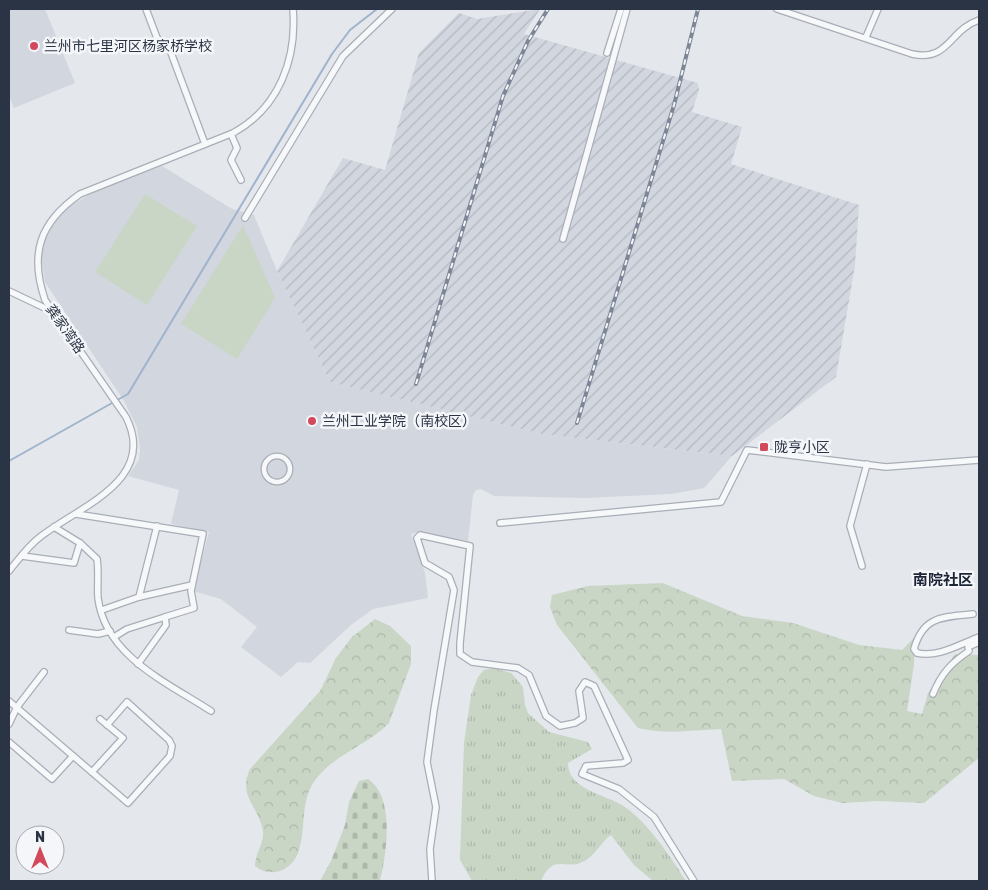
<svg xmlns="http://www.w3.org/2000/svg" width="988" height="890" font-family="Rubik,'Noto Sans SC',sans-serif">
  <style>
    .built { fill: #d2d6de }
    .industrial { fill: url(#industrial-furrows) }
    .grass { fill: url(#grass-tufts) }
    .forest { fill: url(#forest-crowns) }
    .cemetery { fill: url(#cemetery-stones) }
    .pitch { fill: #c9d6c5 }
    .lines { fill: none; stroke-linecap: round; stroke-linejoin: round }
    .stream { stroke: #9fb4cc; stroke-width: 2 }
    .pedestrian-casing { stroke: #a9aeb7; stroke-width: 7 }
    .minor-casing { stroke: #a9aeb7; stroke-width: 8 }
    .pedestrian { stroke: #f7f8fa; stroke-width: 4.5 }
    .minor { stroke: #f7f8fa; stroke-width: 5.5 }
    .rail-casing { stroke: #7d8696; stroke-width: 4 }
    .rail { stroke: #f4f6f9; stroke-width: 2; stroke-dasharray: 5.5; stroke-linecap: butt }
    .poi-dot { fill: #d1495b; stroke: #f4f6f9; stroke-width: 2 }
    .labels { text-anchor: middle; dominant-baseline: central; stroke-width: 5; stroke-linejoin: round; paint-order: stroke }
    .poi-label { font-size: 14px; fill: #2b3445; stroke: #f4f6f9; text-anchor: start }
    .street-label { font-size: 14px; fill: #2b3445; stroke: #f4f6f9 }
    .neighbourhood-label { font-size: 15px; font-weight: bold; fill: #1d2536; stroke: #f4f6f9 }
  </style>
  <defs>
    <pattern id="industrial-furrows" width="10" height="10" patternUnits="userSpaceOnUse" patternTransform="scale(1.25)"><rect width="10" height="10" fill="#d2d6de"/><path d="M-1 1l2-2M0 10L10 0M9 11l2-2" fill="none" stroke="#b4b8c0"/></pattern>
    <pattern id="grass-tufts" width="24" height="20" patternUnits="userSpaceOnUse" patternTransform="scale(1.25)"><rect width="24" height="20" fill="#c9d6c5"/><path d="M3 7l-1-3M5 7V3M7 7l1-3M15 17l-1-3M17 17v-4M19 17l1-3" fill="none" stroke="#adb8ab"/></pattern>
    <pattern id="forest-crowns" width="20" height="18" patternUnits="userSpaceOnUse" patternTransform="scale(1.25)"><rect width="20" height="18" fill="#c9d6c5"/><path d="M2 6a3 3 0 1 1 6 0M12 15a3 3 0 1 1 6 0" fill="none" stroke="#adb8ab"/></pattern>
    <pattern id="cemetery-stones" width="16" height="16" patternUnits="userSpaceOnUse" patternTransform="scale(1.25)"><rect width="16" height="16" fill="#c9d6c5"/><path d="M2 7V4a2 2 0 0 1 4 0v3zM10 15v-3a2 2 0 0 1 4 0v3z" fill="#adb8ab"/></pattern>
  </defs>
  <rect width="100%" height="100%" fill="#e4e7ec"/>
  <g class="built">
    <path d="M9 9H45L75 83 14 108 9 96Z"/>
    <path d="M162 166 232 209 254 215 277 271 330 382 542 434 732 456 704 488 671 494 584 498 494 496 481 489 476 490 473 495 468 541 418 532 411 534 425 573 428 598 373 609 351 625 310 663 298 662 281 677 241 647 257 627 221 599 193 591 209 532 171 524 179 490 128 476 139 460 140 449 137 427 124 401 45 282 41 256 46 233 65 209 100 188Z"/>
  </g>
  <path class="industrial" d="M540 9 524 34 698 83 699 90 692 112 742 127 731 164 859 205 855 265 836 377 732 456 542 434 330 382 277 271 343 158 385 170 419 53 459 13 477 19Z"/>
  <path class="grass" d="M493 668 511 673 523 687 525 705 528 713 549 732 588 742 592 749 568 763C568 789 603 794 622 805 647 821 670 856 686 881H653L634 865 611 835C601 842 596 854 586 860 566 873 554 851 541 881H472L460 860 464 743 471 695 478 677 484 670Z"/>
  <g class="forest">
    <path d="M663 583 742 616 793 623 859 645 902 650 915 637 914 664 907 711 922 714 928 693 955 654 979 655V758L924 803 878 801 842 803 814 796 784 779 732 781 721 729C692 730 667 735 638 728L557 625 550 607 552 595 588 586Z"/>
    <path d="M375 619 390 626 411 646V664L389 723C368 745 335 754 316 779 299 800 307 829 298 853 291 872 269 878 255 866 255 854 264 843 263 832 260 807 237 797 250 769L320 691 336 658 352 637Z"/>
  </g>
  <path class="cemetery" d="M368 779C395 796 387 854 380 881H320L331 861 345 825 349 802 359 781Z"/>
  <g class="pitch">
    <path d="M145 194 197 226 147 305 95 272Z"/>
    <path d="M243 225 275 298 237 359 181 324Z"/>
  </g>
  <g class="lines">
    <path class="stream" d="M9 461 128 394 332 54 350 30 377 9"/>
    <g class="pedestrian-casing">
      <circle id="pedestrian" cx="277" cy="469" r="13"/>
    </g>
    <g class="minor-casing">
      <g id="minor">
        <path d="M146 9 157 38 170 50 205 144"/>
        <path d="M777 9 912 54C949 62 949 30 979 20"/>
        <path d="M866 37 878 9"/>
        <path d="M607 53 621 9"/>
        <path d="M231 134 237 148 231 160 241 180"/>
        <path d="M245 218 343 56 392 9"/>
        <path d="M563 239 627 9"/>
        <path d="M9 291 51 311"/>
        <path d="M76 514 203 534 191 591 194 608 165 617"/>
        <path d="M500 523 721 502 747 450 886 467 979 460"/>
        <path d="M54 527 80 543 97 559C99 572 97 585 98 598 105 656 168 683 211 711"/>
        <path d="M22 556 74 563 80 543"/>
        <path d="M862 566 850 526 867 464"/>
        <path d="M9 571C19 559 28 546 40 537 80 506 158 480 126 417L45 300C29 253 40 222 80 194L233 133C279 108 297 59 293 9"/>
        <path d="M139 597 157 526"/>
        <path d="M102 610 139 597 192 585"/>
        <path d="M973 614C943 617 923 616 914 649L917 653C938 658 960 644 979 637"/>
        <path d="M69 630 98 634 110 631"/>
        <path d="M114 637 127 629 165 617 166 625 138 664"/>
        <path d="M933 694C941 674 951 663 969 651L968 647 979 642"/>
        <path d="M9 701 128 803 170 756 172 746 169 740 127 702 107 725"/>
        <path d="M9 724 17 707 44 672"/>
        <path d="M9 742 52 779 73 756"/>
        <path d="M92 772 123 738 100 719"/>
        <path d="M432 881 430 849 436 807 427 762 434 710 454 590 449 577 425 563 417 538 420 535 470 546 460 643V654L472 662 518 668 529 675 546 716 560 726 575 723 583 718 579 691 585 682 594 686 628 760 623 763 586 766 582 774 619 789 654 817 694 881"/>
      </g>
    </g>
    <use href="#pedestrian" class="pedestrian"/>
    <use href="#minor" class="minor"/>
    <g class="rail-casing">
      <g id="rail">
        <path d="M416 384 503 96 528 41 548 9"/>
        <path d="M577 423 674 105 698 9"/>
      </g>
    </g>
    <use href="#rail" class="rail"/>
  </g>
  <g class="poi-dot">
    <circle cx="34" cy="46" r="5"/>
    <circle cx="312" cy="421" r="5"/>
    <rect x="759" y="442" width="10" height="10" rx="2.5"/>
  </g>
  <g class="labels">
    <g class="poi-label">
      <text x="44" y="46">兰州市七里河区杨家桥学校</text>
      <text x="322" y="421">兰州工业学院（南校区）</text>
      <text x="774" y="447">陇亨小区</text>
    </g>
    <g class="street-label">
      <text transform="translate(65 329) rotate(55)">龚家湾路</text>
    </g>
    <g class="neighbourhood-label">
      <text x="943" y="580">南院社区</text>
    </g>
  </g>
  <rect width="988" height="890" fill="none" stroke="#2b3445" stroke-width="20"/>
  <g transform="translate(40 850)"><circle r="24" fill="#f4f6f9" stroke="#a4a8b1"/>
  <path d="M0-4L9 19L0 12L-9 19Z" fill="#d1495b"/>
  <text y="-8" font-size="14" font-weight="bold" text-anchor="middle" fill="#2b3445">N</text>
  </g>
</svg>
